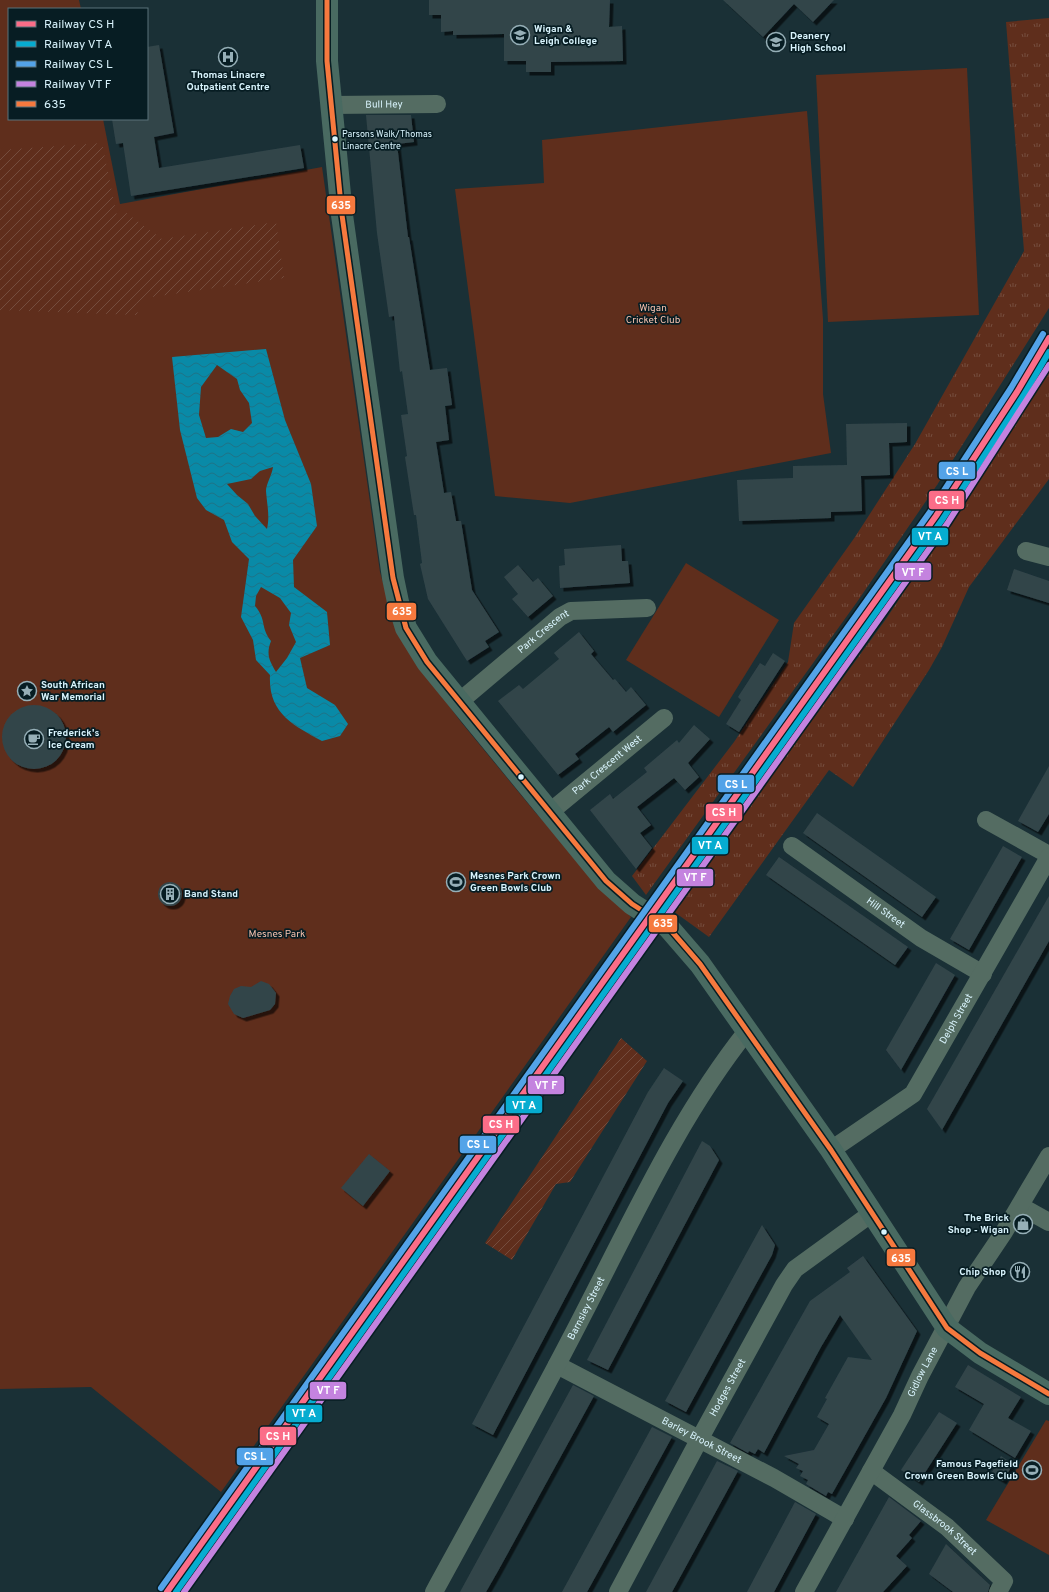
<svg xmlns="http://www.w3.org/2000/svg" width="1049" height="1592" font-family="Overpass,sans-serif">
  <style>
    .grass { fill: url(#grass-tufts) }
    .park { fill: #5f2e1c }
    .garden { fill: url(#garden-furrows) }
    .water { fill: url(#water-waves); fill-rule: evenodd }
    .building { fill: #32454a; filter: url(#shadow) }
    .lines { fill: none; stroke-linecap: round; stroke-linejoin: round }
    .minor { stroke: #546c62; stroke-width: 18 }
    .major { stroke: #496a61; stroke-width: 22 }
    .bus-1-casing { stroke: #071d23; stroke-width: 8 }
    .bus-1 { stroke: #f6793e; stroke-width: 5 }
    .rail-1-casing { stroke: #071d23; stroke-width: 9 }
    .rail-2-casing { stroke: #071d23; stroke-width: 9 }
    .rail-3-casing { stroke: #071d23; stroke-width: 9 }
    .rail-4-casing { stroke: #071d23; stroke-width: 9 }
    .rail-1 { stroke: #fb6d88; stroke-width: 6 }
    .rail-2 { stroke: #06acd0; stroke-width: 6 }
    .rail-3 { stroke: #53a3e8; stroke-width: 6 }
    .rail-4 { stroke: #c483df; stroke-width: 6 }
    .bus-dot { fill: #d9f4fd; stroke: #071d23; stroke-width: 1.5 }
    .labels { text-anchor: middle; dominant-baseline: central; stroke-width: 3.5; stroke-linejoin: round; paint-order: stroke }
    .bus-label { font-size: 9px; fill: #d9f4fd; stroke: #071d23; text-anchor: start }
    .poi-label { font-size: 10px; font-weight: bold; fill: #d9f4fd; stroke: #071d23; text-anchor: start }
    .street-label { font-size: 10px; fill: #d9f4fd; stroke: #071d23 }
    .park-label { font-size: 10px; fill: #f8c2af; stroke: #071d23 }
    .line-badge { stroke: #071d23; stroke-width: 1.5 }
    .badge-label { font-size: 11px; text-anchor: middle; font-weight: bold; fill: #fff }
  </style>
  <defs>
    <pattern id="grass-tufts" width="24" height="20" patternUnits="userSpaceOnUse"><rect width="24" height="20" fill="#5f2e1c"/><path d="M3 7l-1-3M5 7V3M7 7l1-3M15 17l-1-3M17 17v-4M19 17l1-3" fill="none" stroke="#754d3e"/></pattern>
    <pattern id="garden-furrows" width="10" height="10" patternUnits="userSpaceOnUse"><rect width="10" height="10" fill="#5f2e1c"/><path d="M-1 1l2-2M0 10L10 0M9 11l2-2" fill="none" stroke="#754d3e"/></pattern>
    <pattern id="water-waves" width="16" height="10" patternUnits="userSpaceOnUse"><rect width="16" height="10" fill="#098aa7"/><path d="M0 5q4-4 8 0t8 0" fill="none" stroke="#1d7387"/></pattern>
    <filter id="shadow"><feDropShadow dx="3.5" dy="3.5" stdDeviation="0" flood-color="#0009"/></filter>
  </defs>
  <rect width="100%" height="100%" fill="#1a3036"/>
  <g class="grass">
    <path d="M1049 18V308L937 485 857 602 646 895 632 876 734 742 788 662 794 623 855 537 915 444 1024 251 1006 22Z"/>
    <path d="M1049 365V479L969 587 942 647 929 670 853 787 829 770 709 937 673 911 886 619 971 490Z"/>
  </g>
  <g class="park">
    <path d="M0 0H79L81 9H9V119H103L120 204 322 167 380 572 394 622 413 657 461 722 535 812 631 917 221 1492 91 1387 0 1389Z"/>
    <path d="M967 68 979 315 828 322 816 75Z"/>
    <path d="M807 111 823 319V394L831 453 570 503 495 496 455 189 544 183 542 140Z"/>
    <path d="M686 563 779 620 719 717 626 660Z"/>
    <path d="M1046 1420 1049 1421V1555L986 1520Z"/>
  </g>
  <g class="garden">
    <path d="M102 143 118 221 125 212 162 239 276 222 284 278 152 297 136 304 138 315 0 310V150Z"/>
    <path d="M621 1038 647 1061 570 1182 556 1184 512 1260 485 1243Z"/>
  </g>
  <path class="water" d="M266 349 285 420 311 484 317 526 293 560 294 587 327 612 330 645 300 658 307 688 335 705 348 724 340 736 322 741C293 725 268 713 270 675L256 660 253 640 241 617 249 559 232 542 224 520 206 510 197 498 180 430 172 357ZM217 365 237 379 240 390 249 403 252 423 243 432 231 429 218 437 206 438 199 415 201 387ZM273 467C272 475 266 484 266 491 267 505 270 516 267 529L255 516 248 504 237 495 227 484 251 479 260 471ZM261 587 280 598 291 613 289 625 296 642 287 658 276 672C269 660 266 654 271 641 260 627 267 620 255 606L256 596Z"/>
  <g class="building">
    <path d="M429 0H610L609 27 622 26 623 61 551 62V72H526V61H504V34L453 35V31L441 32V15H429Z"/>
    <path d="M723 0H834L813 22 794 4 763 37Z"/>
    <path d="M159 45 174 133 154 137 159 168 300 145 304 168 131 196 123 143 116 144 112 119H147V47Z"/>
    <path d="M366 115H411L414 142 397 144 408 237H409L430 370 447 368 452 405 445 406 449 440 436 442 444 493 451 492 456 521H461L472 590 499 632 485 641 489 647 467 661 428 599 420 564 422 563 416 515H414L405 457 407 456 401 415 408 414 402 371 400 372 394 316 389 317 377 233Z"/>
    <path d="M907 423V442L889 443 890 475 861 476 862 511 831 512V518L739 521 737 480 793 478V466L847 465 846 424Z"/>
    <path d="M621 545 622 561H628L630 583 560 588 559 566 565 565 564 549Z"/>
    <path d="M518 565 533 582 538 578 553 596 528 617 512 599 518 594 504 577Z"/>
    <path d="M1014 569 1049 581V603L1007 590Z"/>
    <path d="M579 632 594 651 591 654 613 680 615 679 626 692 631 687 646 705 613 732 609 727 575 754 579 759 558 775 498 701 519 685 523 689 559 659 554 653Z"/>
    <path d="M773 653 785 661 739 732 726 724 741 700 738 697 760 663 765 666Z"/>
    <circle cx="34" cy="737" r="32"/>
    <path d="M694 725 710 739 688 763 699 777 685 790 674 778 637 807 651 825 640 833 652 848 636 869 590 810 610 794 613 799 647 772 644 768 677 740 679 743Z"/>
    <path d="M1049 766V814L1038 832 1018 821Z"/>
    <path d="M817 813 936 897 922 917 803 833Z"/>
    <path d="M1003 846 1022 857 969 950 950 939Z"/>
    <path d="M779 857 908 947 895 965 766 875Z"/>
    <circle cx="170" cy="894" r="12"/>
    <path d="M1049 896V941L942 1130 927 1109Z"/>
    <path d="M936 963 955 975 901 1070 886 1050Z"/>
    <path d="M261 981 269 984 276 993 275 1004 270 1010 243 1018 234 1014 228 1004 230 996 234 989 241 986 251 987Z"/>
    <path d="M664 1068 683 1081 668 1103 493 1435 472 1424 648 1092Z"/>
    <path d="M702 1141 710 1146 719 1160 608 1370 587 1360Z"/>
    <path d="M369 1154 390 1171 363 1206 341 1188Z"/>
    <path d="M762 1225 775 1245 772 1255 686 1412 665 1401Z"/>
    <path d="M863 1256 917 1331 886 1398 832 1494 828 1492 826 1496 806 1484 808 1480 800 1476 803 1471 796 1468 799 1464 784 1456 814 1450 829 1424 817 1417 827 1399 825 1398 848 1357 872 1360 840 1315 821 1347 764 1453 758 1449 755 1454 749 1451 748 1453 730 1443 810 1301 850 1272 847 1268Z"/>
    <path d="M968 1365 1021 1397 1008 1418 1031 1431 1015 1458 969 1430 984 1404 955 1387Z"/>
    <path d="M573 1385 594 1396 498 1571 486 1592H460Z"/>
    <path d="M939 1412 957 1423 919 1482 901 1470Z"/>
    <path d="M652 1427 672 1437 608 1554 587 1592H562Z"/>
    <path d="M1001 1456 1013 1464 1003 1481 991 1474Z"/>
    <path d="M717 1461 738 1471 672 1592H646Z"/>
    <path d="M889 1497 921 1521 909 1535 912 1538 896 1556 907 1566 883 1592H836Z"/>
    <path d="M795 1502 816 1514 810 1525 774 1592H747Z"/>
    <path d="M946 1544 990 1585 988 1592H953L929 1574Z"/>
  </g>
  <g class="lines">
    <g class="minor">
      <path id="s1" d="M331 105 437 104"/>
      <path d="M1026 551 1049 557"/>
      <path id="s2" d="M459 702 560 617 571 611 647 608"/>
      <path id="s3" d="M550 812 664 718"/>
      <path d="M986 820 1049 855"/>
      <path id="s4" d="M792 846 921 938 983 974"/>
      <path id="s5" d="M831 1150 913 1094 1049 857"/>
      <path d="M1020 1206 1049 1222"/>
      <path id="s6" d="M557 1365 774 1478 845 1519"/>
      <path id="s7" d="M871 1471 947 1527 1004 1581 998 1592"/>
      <path id="s8" d="M434 1592C486 1497 538 1403 587 1307 636 1212 681 1114 747 1031"/>
      <path id="s9" d="M618 1592 699 1440 784 1285 795 1269 872 1213"/>
      <path id="s10" d="M804 1592 902 1415 920 1376 967 1287 1004 1232 1049 1156"/>
    </g>
    <path class="major" d="M327 0V61L342 215 393 578 398 602 406 628 427 662 606 881 632 904 668 927 700 964 831 1150 947 1328 980 1353 1049 1394"/>
    <g class="bus-1-casing">
      <path id="bus-1" d="M327 0V61L342 215 393 578 406 628 427 662 606 881 632 904 668 927 700 964 831 1150 947 1328 980 1353 1049 1394"/>
    </g>
    <use href="#bus-1" class="bus-1"/>
    <g class="rail-1-casing">
      <path id="rail-1" d="M167 1592 936 516 1017 392 1049 338"/>
    </g>
    <g class="rail-2-casing">
      <path id="rail-2" d="M176 1592 942 520 1023 396 1049 352"/>
    </g>
    <g class="rail-3-casing">
      <path id="rail-3" d="M161 1588 930 512 1011 388 1043 334"/>
    </g>
    <g class="rail-4-casing">
      <path id="rail-4" d="M184 1592 947 524 1049 365"/>
    </g>
    <use href="#rail-1" class="rail-1"/>
    <use href="#rail-2" class="rail-2"/>
    <use href="#rail-3" class="rail-3"/>
    <use href="#rail-4" class="rail-4"/>
  </g>
  <defs>
    <g id="university-ring" transform="scale(1)"><circle r="9.5" fill="#071d23" stroke="#96afb7" stroke-width="1.5"/><path d="M0-5L7-2L0 1L-7-2ZM-4 1L0 2.5L4 1V4Q0 6-4 4Z" fill="#96afb7"/></g>
    <g id="school-ring" transform="scale(1)"><circle r="9.5" fill="#071d23" stroke="#96afb7" stroke-width="1.5"/><path d="M0-5L7-2L0 1L-7-2ZM-4 1L0 2.5L4 1V4Q0 6-4 4Z" fill="#96afb7"/></g>
    <g id="hospital-ring" transform="scale(1)"><circle r="9.5" fill="#071d23" stroke="#96afb7" stroke-width="1.5"/><path d="M-5-5h3v3.5h4V-5h3V5h-3V1.5h-4V5h-3Z" fill="#96afb7"/></g>
    <g id="sight-ring" transform="scale(1)"><circle r="9.5" fill="#071d23" stroke="#96afb7" stroke-width="1.5"/><path d="M0-6L1.8-2.2L6-1.7L2.9 1.2L3.7 5.4L0 3.3L-3.7 5.4L-2.9 1.2L-6-1.7L-1.8-2.2Z" fill="#96afb7"/></g>
    <g id="cafe-ring" transform="scale(1)"><circle r="9.5" fill="#071d23" stroke="#96afb7" stroke-width="1.5"/><path d="M-5.5-4.5H6V0H3Q3 3.5 0 3.5H-2.5Q-5.5 3.5-5.5 0ZM3-3.2v2h1.7v-2ZM-6 4.5H4V6H-6Z" fill="#96afb7"/></g>
    <g id="stadium-ring" transform="scale(1)"><circle r="9.5" fill="#071d23" stroke="#96afb7" stroke-width="1.5"/><path d="M0-5a6.5 5 0 1 0 0 10a6.5 5 0 1 0 0-10ZM-3.5-1.8h7v3.6h-7Z" fill="#96afb7"/></g>
    <g id="building-ring" transform="scale(1)"><circle r="9.5" fill="#071d23" stroke="#96afb7" stroke-width="1.5"/><path d="M-4-6H4V6H1V3H-1V6H-4ZM-2.5-4.3h1.7v1.8h-1.7ZM.8-4.3h1.7v1.8H.8ZM-2.5-1h1.7V.8h-1.7ZM.8-1h1.7V.8H.8Z" fill="#96afb7"/></g>
    <g id="shop-ring" transform="scale(1)"><circle r="9.5" fill="#071d23" stroke="#96afb7" stroke-width="1.5"/><path d="M-5-2.5h2.3a2.7 3.5 0 0 1 5.4 0H5L5.5 6h-11ZM-1.5-2.5h3a1.5 2.3 0 0 0-3 0Z" fill="#96afb7"/></g>
    <g id="restaurant-ring" transform="scale(1)"><circle r="9.5" fill="#071d23" stroke="#96afb7" stroke-width="1.5"/><path d="M-5-6h1v4h1v-4h1v4h1v-4h1v5L-1.5 .5V6h-2V.5L-5-1ZM5-6V6H3V1.5H1.5Q1.5-4 5-6Z" fill="#96afb7"/></g>
  </defs>
  <g fill-rule="evenodd">
    <use href="#university-ring" x="520" y="35"/>
    <use href="#school-ring" x="776" y="42"/>
    <use href="#hospital-ring" x="228" y="57"/>
    <use href="#sight-ring" x="27" y="691"/>
    <use href="#cafe-ring" x="34" y="739"/>
    <use href="#stadium-ring" x="456" y="882"/>
    <use href="#building-ring" x="170" y="894"/>
    <use href="#shop-ring" x="1023" y="1224"/>
    <use href="#restaurant-ring" x="1020" y="1272"/>
    <use href="#stadium-ring" x="1032" y="1470"/>
  </g>
  <g class="bus-dot">
    <circle cx="335" cy="139" r="3.5"/>
    <circle cx="521" cy="777" r="3.5"/>
    <circle cx="884" cy="1232" r="3.5"/>
  </g>
  <g class="labels">
    <g class="bus-label">
      <text x="342" y="134">Parsons Walk/Thomas<tspan x="342" dy="12">Linacre Centre</tspan></text>
    </g>
    <g class="poi-label">
      <text x="534" y="29">Wigan &amp;<tspan x="534" dy="12">Leigh College</tspan></text>
      <text x="790" y="36">Deanery<tspan x="790" dy="12">High School</tspan></text>
      <text x="228" y="75" text-anchor="middle">Thomas Linacre<tspan x="228" dy="12">Outpatient Centre</tspan></text>
      <text x="41" y="685">South African<tspan x="41" dy="12">War Memorial</tspan></text>
      <text x="48" y="733">Frederick's<tspan x="48" dy="12">Ice Cream</tspan></text>
      <text x="470" y="876">Mesnes Park Crown<tspan x="470" dy="12">Green Bowls Club</tspan></text>
      <text x="184" y="894">Band Stand</text>
      <text x="1009" y="1218" text-anchor="end">The Brick<tspan x="1009" dy="12">Shop - Wigan</tspan></text>
      <text x="1006" y="1272" text-anchor="end">Chip Shop</text>
      <text x="1018" y="1464" text-anchor="end">Famous Pagefield<tspan x="1018" dy="12">Crown Green Bowls Club</tspan></text>
    </g>
    <g class="street-label">
      <text stroke="none"><textPath href="#s1" startOffset="53">Bull Hey</textPath></text>
      <text stroke="none"><textPath href="#s2" startOffset="110">Park Crescent</textPath></text>
      <text stroke="none"><textPath href="#s3" startOffset="74">Park Crescent West</textPath></text>
      <text stroke="none"><textPath href="#s4" startOffset="115">Hill Street</textPath></text>
      <text stroke="none"><textPath href="#s5" startOffset="186">Delph Street</textPath></text>
      <text stroke="none"><textPath href="#s8" startOffset="322">Barnsley Street</textPath></text>
      <text stroke="none"><textPath href="#s10" startOffset="250">Gidlow Lane</textPath></text>
      <text stroke="none"><textPath href="#s9" startOffset="232">Hodges Street</textPath></text>
      <text stroke="none"><textPath href="#s6" startOffset="163">Barley Brook Street</textPath></text>
      <text stroke="none"><textPath href="#s7" startOffset="93">Glassbrook Street</textPath></text>
    </g>
    <g class="park-label">
      <text x="653" y="308">Wigan<tspan x="653" dy="12">Cricket Club</tspan></text>
      <text x="277" y="934">Mesnes Park</text>
    </g>
  </g>
  <g class="line-badge">
    <rect x="326" y="195" width="30" height="20" rx="4" fill="#f6793e"/>
    <rect x="938" y="461" width="38" height="19" rx="4" fill="#53a3e8"/>
    <rect x="928" y="490" width="37" height="20" rx="4" fill="#fb6d88"/>
    <rect x="911" y="527" width="38" height="19" rx="4" fill="#06acd0"/>
    <rect x="894" y="562" width="38" height="19" rx="4" fill="#c483df"/>
    <rect x="386" y="602" width="31" height="19" rx="4" fill="#f6793e"/>
    <rect x="717" y="774" width="38" height="19" rx="4" fill="#53a3e8"/>
    <rect x="705" y="803" width="38" height="19" rx="4" fill="#fb6d88"/>
    <rect x="691" y="836" width="38" height="19" rx="4" fill="#06acd0"/>
    <rect x="676" y="868" width="38" height="19" rx="4" fill="#c483df"/>
    <rect x="648" y="914" width="30" height="19" rx="4" fill="#f6793e"/>
    <rect x="527" y="1075" width="38" height="20" rx="4" fill="#c483df"/>
    <rect x="505" y="1095" width="38" height="19" rx="4" fill="#06acd0"/>
    <rect x="482" y="1115" width="38" height="19" rx="4" fill="#fb6d88"/>
    <rect x="459" y="1135" width="38" height="19" rx="4" fill="#53a3e8"/>
    <rect x="886" y="1248" width="30" height="19" rx="4" fill="#f6793e"/>
    <rect x="309" y="1381" width="38" height="19" rx="4" fill="#c483df"/>
    <rect x="285" y="1404" width="38" height="19" rx="4" fill="#06acd0"/>
    <rect x="259" y="1426" width="38" height="20" rx="4" fill="#fb6d88"/>
    <rect x="236" y="1447" width="38" height="19" rx="4" fill="#53a3e8"/>
  </g>
  <g class="badge-label">
    <text x="341" y="209">635</text>
    <text x="957" y="475">CS L</text>
    <text x="947" y="504">CS H</text>
    <text x="930" y="540">VT A</text>
    <text x="913" y="576">VT F</text>
    <text x="402" y="615">635</text>
    <text x="736" y="788">CS L</text>
    <text x="724" y="816">CS H</text>
    <text x="710" y="849">VT A</text>
    <text x="695" y="881">VT F</text>
    <text x="663" y="927">635</text>
    <text x="546" y="1089">VT F</text>
    <text x="524" y="1109">VT A</text>
    <text x="501" y="1128">CS H</text>
    <text x="478" y="1148">CS L</text>
    <text x="901" y="1262">635</text>
    <text x="328" y="1394">VT F</text>
    <text x="304" y="1417">VT A</text>
    <text x="278" y="1440">CS H</text>
    <text x="255" y="1460">CS L</text>
  </g>
  <rect x="8" y="8" width="140" height="112" fill="#071d23" stroke="#5b737a"/>
  <rect x="16" y="21" width="20" height="6" fill="#fb6d88" stroke="#5b737a"/>
  <text x="44" y="28" font-size="12" fill="#d9f4fd">Railway CS H</text>
  <rect x="16" y="41" width="20" height="6" fill="#06acd0" stroke="#5b737a"/>
  <text x="44" y="48" font-size="12" fill="#d9f4fd">Railway VT A</text>
  <rect x="16" y="61" width="20" height="6" fill="#53a3e8" stroke="#5b737a"/>
  <text x="44" y="68" font-size="12" fill="#d9f4fd">Railway CS L</text>
  <rect x="16" y="81" width="20" height="6" fill="#c483df" stroke="#5b737a"/>
  <text x="44" y="88" font-size="12" fill="#d9f4fd">Railway VT F</text>
  <rect x="16" y="101" width="20" height="6" fill="#f6793e" stroke="#5b737a"/>
  <text x="44" y="108" font-size="12" fill="#d9f4fd">635</text>
</svg>
